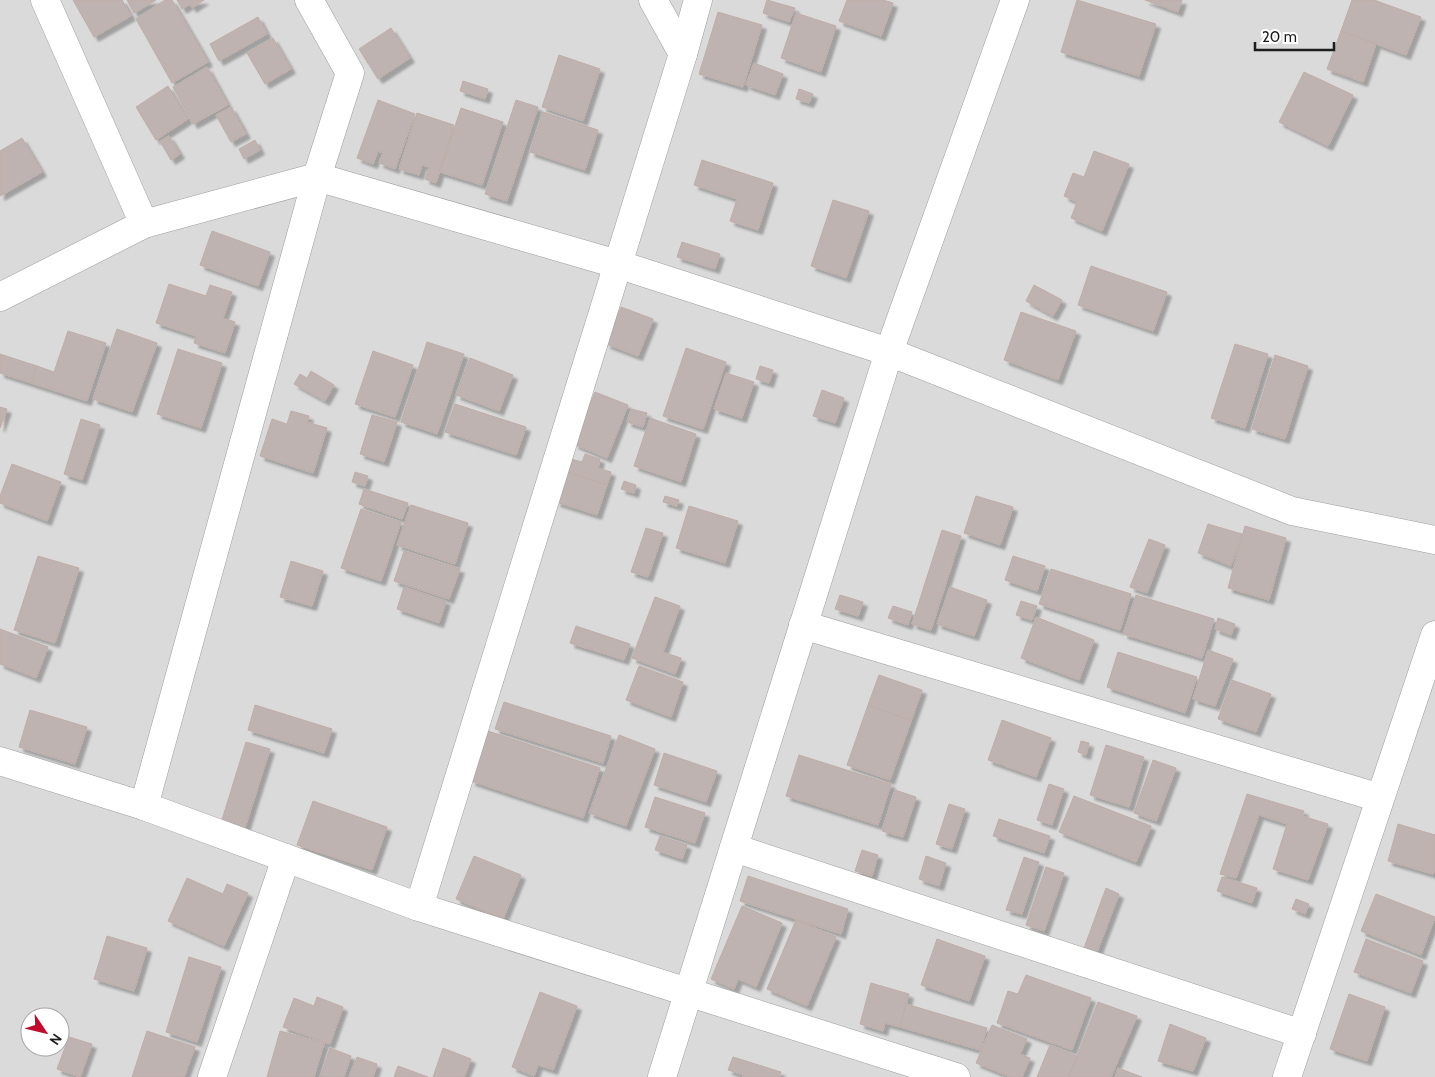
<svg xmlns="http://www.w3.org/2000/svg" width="1435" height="1077" font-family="Cabin,sans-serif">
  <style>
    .residential { fill: #dbdada; fill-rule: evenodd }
    .building { fill: #beb3b0; stroke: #bfada7; filter: url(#shadow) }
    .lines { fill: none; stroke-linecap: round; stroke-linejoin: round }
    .minor-casing { stroke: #9e9e9e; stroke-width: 29 }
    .minor { stroke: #fff; stroke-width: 28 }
  </style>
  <defs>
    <filter id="shadow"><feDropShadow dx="4.5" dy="4.5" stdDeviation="1" flood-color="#0004"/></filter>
  </defs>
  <rect width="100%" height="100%" fill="#eee9e4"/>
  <path class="residential" d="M0 0H1435V1077H0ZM30 1017H60V1047H30Z"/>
  <g class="building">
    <path d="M73 0H122L131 16 94 37Z"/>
    <path d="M127 0H156L134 13Z"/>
    <path d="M165 0H172L208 62 172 83 136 19Z"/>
    <path d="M177 0H204L192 8 190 4 182 9Z"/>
    <path d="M767 0 795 8 789 22 763 13Z"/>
    <path d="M847 0H883L893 3 881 36 839 21Z"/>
    <path d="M1077 0 1156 24 1139 76 1061 52Z"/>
    <path d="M1145 0H1182L1178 12Z"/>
    <path d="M1352 0H1374L1421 17 1406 55 1341 31Z"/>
    <path d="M718 12 762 25 743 87 699 74Z"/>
    <path d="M796 13 836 26 821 72 781 58Z"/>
    <path d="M258 17 267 34 219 61 210 44Z"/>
    <path d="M391 28 410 58 378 79 359 49Z"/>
    <path d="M1341 31 1376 44 1363 82 1327 69Z"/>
    <path d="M273 38 291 69 265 84 247 53Z"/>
    <path d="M559 55 600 69 583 121 542 107Z"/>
    <path d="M754 63 783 74 775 95 746 85Z"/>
    <path d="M207 67 228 105 193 124 173 87Z"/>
    <path d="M1304 72 1353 95 1328 146 1279 122Z"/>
    <path d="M463 81 488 89 485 99 460 91Z"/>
    <path d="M168 86 188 119 156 140 136 107Z"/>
    <path d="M799 89 813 94 809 103 796 99Z"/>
    <path d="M378 100 415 114 395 169 379 163 383 153 378 151 373 164 357 158Z"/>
    <path d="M516 100 538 107 507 201 485 194Z"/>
    <path d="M231 107 246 134 231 142 216 115Z"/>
    <path d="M461 108 503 122 482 185 440 172Z"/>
    <path d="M543 112 598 130 585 170 530 152Z"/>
    <path d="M417 113 454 125 436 183 425 179 429 167 422 165 419 175 399 169Z"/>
    <path d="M169 136 180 154 171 160 160 141Z"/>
    <path d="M22 138 42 172 0 196V151Z"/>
    <path d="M255 140 260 150 244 159 239 149Z"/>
    <path d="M1094 151 1129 164 1102 231 1071 218 1077 202 1064 196 1073 173 1084 177Z"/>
    <path d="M702 160 773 183 758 230 730 221 737 199 694 185Z"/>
    <path d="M833 200 869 211 846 278 811 266Z"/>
    <path d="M212 231 270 252 258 286 200 265Z"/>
    <path d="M682 242 720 254 715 269 677 257Z"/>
    <path d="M1091 266 1167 292 1153 331 1078 305Z"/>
    <path d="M169 284 206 296 210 285 232 292 223 318 235 322 225 353 194 343 196 336 156 323Z"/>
    <path d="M1034 285 1062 300 1053 316 1026 301Z"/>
    <path d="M621 307 653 319 638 356 606 344Z"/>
    <path d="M1021 312 1076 331 1058 380 1004 360Z"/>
    <path d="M117 329 157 343 132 412 93 399Z"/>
    <path d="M68 331 106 343 87 401 31 383 37 366 54 372Z"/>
    <path d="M427 342 464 354 437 434 401 422Z"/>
    <path d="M1235 344 1268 354 1245 428 1211 418Z"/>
    <path d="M686 348 726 362 703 429 663 416Z"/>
    <path d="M178 349 222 363 201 428 157 414Z"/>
    <path d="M373 351 413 365 395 417 355 404Z"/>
    <path d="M0 354 37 366 31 383 0 373Z"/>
    <path d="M1275 355 1308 366 1285 439 1252 429Z"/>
    <path d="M470 358 513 375 499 411 456 395Z"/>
    <path d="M760 366 773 370 769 383 756 379Z"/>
    <path d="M311 371 334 385 325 401 294 384 300 374 307 378Z"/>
    <path d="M726 373 754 382 742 418 714 409Z"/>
    <path d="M822 390 844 398 835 423 813 416Z"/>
    <path d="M595 392 628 405 607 458 574 444Z"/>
    <path d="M455 404 526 427 516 455 445 432Z"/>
    <path d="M0 407 7 409 0 428Z"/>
    <path d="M631 409 647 413 643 427 627 422Z"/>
    <path d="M291 411 309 416 307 422 327 428 313 473 260 456 272 419 287 424Z"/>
    <path d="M372 415 397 422 384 462 360 454Z"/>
    <path d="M650 418 696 434 681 482 634 466Z"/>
    <path d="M81 419 100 425 82 480 64 474Z"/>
    <path d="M585 454 600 459 598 468 611 472 607 485 566 472 571 459 582 462Z"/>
    <path d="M12 464 61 482 47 521 0 503V496Z"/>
    <path d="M355 472 368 476 365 486 352 482Z"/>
    <path d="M566 472 607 485 597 515 556 502Z"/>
    <path d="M624 481 636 485 634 493 621 489Z"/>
    <path d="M364 489 408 503 402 519 359 504Z"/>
    <path d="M665 496 679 500 677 506 663 502Z"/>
    <path d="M976 496 1013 507 1000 545 964 533Z"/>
    <path d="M411 505 468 523 455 564 397 545Z"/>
    <path d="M689 506 738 521 725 563 676 548Z"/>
    <path d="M361 509 401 522 381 581 341 568Z"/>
    <path d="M1208 524 1242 534 1231 566 1198 553Z"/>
    <path d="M1245 526 1286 538 1269 600 1228 588Z"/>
    <path d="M646 528 663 533 648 577 631 572Z"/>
    <path d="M942 530 961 536 931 630 912 624Z"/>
    <path d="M1149 539 1165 545 1147 593 1130 587Z"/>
    <path d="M404 551 460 569 449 599 394 581Z"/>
    <path d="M38 556 79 568 55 643 14 630Z"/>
    <path d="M1013 556 1045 566 1037 591 1005 580Z"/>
    <path d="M291 561 323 571 312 606 280 597Z"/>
    <path d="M1051 569 1131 594 1120 630 1039 604Z"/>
    <path d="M404 587 446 601 439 623 397 609Z"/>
    <path d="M950 587 987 600 974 636 937 624Z"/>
    <path d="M840 595 863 602 858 616 835 609Z"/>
    <path d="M1136 595 1214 619 1202 658 1123 634Z"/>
    <path d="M655 597 680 606 663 652 681 658 675 674 632 658Z"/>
    <path d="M1021 601 1037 606 1032 620 1016 615Z"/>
    <path d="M893 606 912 612 908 625 888 618Z"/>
    <path d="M1036 617 1094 640 1079 680 1021 658Z"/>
    <path d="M1218 618 1235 624 1231 635 1215 629Z"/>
    <path d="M576 626 630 644 624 660 570 643Z"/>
    <path d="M0 629 48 647 36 678 0 664Z"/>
    <path d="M1208 650 1233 659 1215 706 1193 699Z"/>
    <path d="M1118 652 1197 677 1185 713 1107 687Z"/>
    <path d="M639 666 683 682 671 717 626 700Z"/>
    <path d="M879 675 922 690 911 721 868 705Z"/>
    <path d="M1232 680 1271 694 1256 732 1218 719Z"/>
    <path d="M504 702 611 736 603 763 495 729Z"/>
    <path d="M255 705 332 729 324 753 248 730Z"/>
    <path d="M868 705 911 721 890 780 847 765Z"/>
    <path d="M30 710 87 727 75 764 19 747Z"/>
    <path d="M1002 720 1051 738 1036 777 988 760Z"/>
    <path d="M488 731 600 768 583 818 471 781Z"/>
    <path d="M619 735 655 749 626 826 589 813Z"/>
    <path d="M1081 741 1089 743 1086 755 1078 752Z"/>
    <path d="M246 742 270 749 244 831 221 823Z"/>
    <path d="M1106 745 1144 757 1129 807 1090 795Z"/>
    <path d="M664 753 717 771 706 802 654 785Z"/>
    <path d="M799 755 891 784 878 825 786 796Z"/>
    <path d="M1153 760 1176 768 1156 821 1134 813Z"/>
    <path d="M1049 784 1064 789 1052 825 1037 820Z"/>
    <path d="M895 790 916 797 903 837 882 831Z"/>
    <path d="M1247 794 1304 811 1302 816 1328 824 1308 880 1273 869 1287 824 1259 815 1236 878 1220 874Z"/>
    <path d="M1074 796 1151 826 1136 862 1059 832Z"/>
    <path d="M655 797 705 813 695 843 645 827Z"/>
    <path d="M313 801 387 827 372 870 297 845Z"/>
    <path d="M949 804 965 809 952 849 936 844Z"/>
    <path d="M999 819 1050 836 1044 853 993 836Z"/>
    <path d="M1398 824 1435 835V870L1433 874 1388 861Z"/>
    <path d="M660 836 687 845 682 859 655 850Z"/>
    <path d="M862 850 878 855 872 876 855 871Z"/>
    <path d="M474 856 521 875 503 919 456 899Z"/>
    <path d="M926 856 946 863 939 886 919 879Z"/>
    <path d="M1024 857 1039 862 1022 914 1006 910Z"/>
    <path d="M1046 867 1064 873 1044 931 1026 925Z"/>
    <path d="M748 876 848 909 841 934 740 901Z"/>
    <path d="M1222 877 1257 888 1252 903 1217 891Z"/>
    <path d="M187 878 223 894 227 884 248 893 224 946 168 921Z"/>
    <path d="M1106 888 1119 894 1097 952 1084 948Z"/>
    <path d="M1376 894 1435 917 1421 955 1361 931Z"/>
    <path d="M1296 899 1309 904 1305 914 1292 909Z"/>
    <path d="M742 906 782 923 756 987 738 979 734 989 711 979Z"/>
    <path d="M796 920 836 937 807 1006 767 989Z"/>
    <path d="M107 936 147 948 134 991 94 979Z"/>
    <path d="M937 939 985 956 969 1001 921 985Z"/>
    <path d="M1366 939 1423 961 1411 993 1354 972Z"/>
    <path d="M189 957 221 967 197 1042 166 1032Z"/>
    <path d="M1026 975 1091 998 1072 1050 997 1023 1008 991 1018 994Z"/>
    <path d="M871 983 909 994 900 1027 885 1023 883 1031 860 1024Z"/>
    <path d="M540 992 577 1006 553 1070 538 1065 534 1076 512 1067Z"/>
    <path d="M1349 994 1385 1007 1367 1061 1330 1049Z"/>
    <path d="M317 997 343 1007 330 1044 283 1027 294 998 314 1006Z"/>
    <path d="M1098 1002 1137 1016 1111 1077H1069Z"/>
    <path d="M906 1004 987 1028 980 1050 900 1027Z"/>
    <path d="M1170 1024 1206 1038 1193 1071 1158 1061Z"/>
    <path d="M992 1025 1027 1039 1020 1054 1030 1058 1022 1077H1011L976 1063Z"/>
    <path d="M147 1031 195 1047 184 1077H132Z"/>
    <path d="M280 1031 324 1043 314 1077H267Z"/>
    <path d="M69 1037 92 1044 80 1077 57 1069Z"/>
    <path d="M1050 1045 1077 1056 1068 1077H1037Z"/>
    <path d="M330 1048 351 1056 344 1077H320Z"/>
    <path d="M443 1048 471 1059 464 1077H433Z"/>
    <path d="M357 1057 377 1064 373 1077H349Z"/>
    <path d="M733 1057 781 1072 779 1077H743V1075L728 1070Z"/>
    <path d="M398 1066 428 1077H394Z"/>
    <path d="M1118 1068 1142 1077H1115Z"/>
  </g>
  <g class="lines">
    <g class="minor-casing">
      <g id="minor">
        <path d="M45 0 144 224"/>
        <path d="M653 0 683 54"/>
        <path d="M0 297 144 224 317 177 617 264 889 352 1292 511 1435 540"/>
        <path d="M803 625 1380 798"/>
        <path d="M0 761 144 806 419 907 956 1077"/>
        <path d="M144 806 317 177 350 73 309 0"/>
        <path d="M734 848 1302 1034"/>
        <path d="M419 907 683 54 698 0"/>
        <path d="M212 1077 286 858"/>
        <path d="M662 1077 889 352 1015 0"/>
        <path d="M1287 1077 1435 635"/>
      </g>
    </g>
    <use href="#minor" class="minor"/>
  </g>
  <g transform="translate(45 1032) rotate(125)"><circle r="24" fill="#ffffff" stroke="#a5a5a5"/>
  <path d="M0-4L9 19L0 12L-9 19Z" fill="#c00b2d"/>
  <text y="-8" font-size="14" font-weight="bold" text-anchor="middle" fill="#1d1d1d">N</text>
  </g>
  <path d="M1255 42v8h79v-8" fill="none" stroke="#1d1d1d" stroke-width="2.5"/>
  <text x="1262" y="42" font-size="15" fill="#1d1d1d" stroke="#ffffff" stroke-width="4" paint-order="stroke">20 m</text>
</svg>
